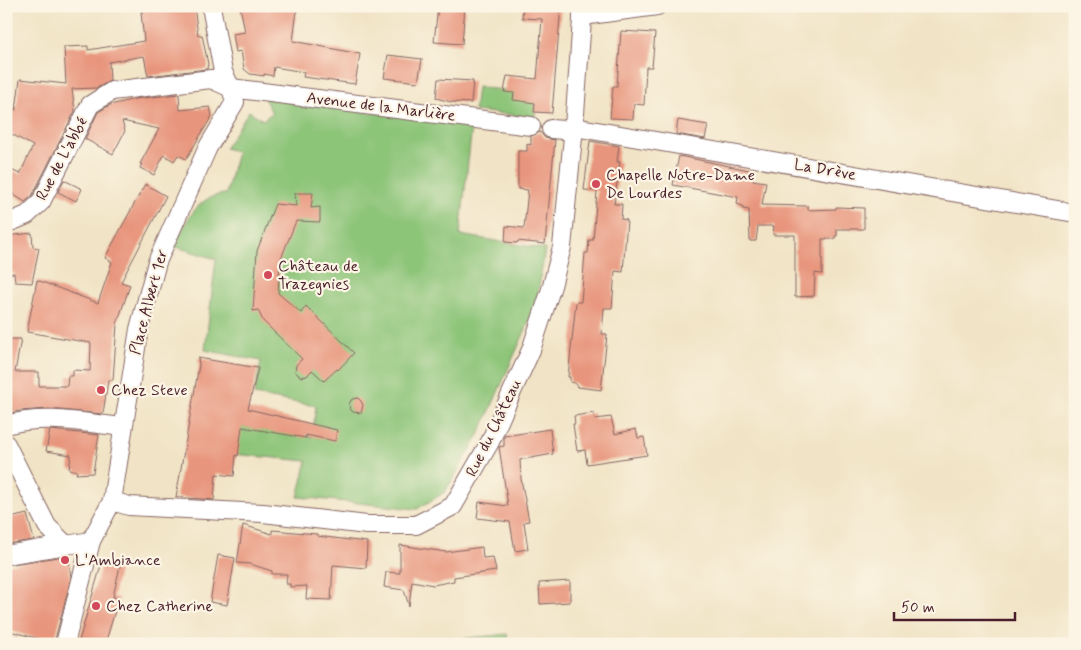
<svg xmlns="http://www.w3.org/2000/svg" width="1081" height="650" font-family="Mynerve,sans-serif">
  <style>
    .green { fill: #8cc478; stroke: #6b7252 }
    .building { fill: #e8957d }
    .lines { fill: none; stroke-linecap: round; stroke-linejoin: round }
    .minor-casing { stroke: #846461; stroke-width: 20 }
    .minor { stroke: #fff; stroke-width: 18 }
    .poi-dot { fill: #d1495b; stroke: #fcf5e5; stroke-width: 2 }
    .labels { text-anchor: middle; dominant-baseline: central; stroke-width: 4.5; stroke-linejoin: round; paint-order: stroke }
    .street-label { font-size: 16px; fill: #4a1f2b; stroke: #fcf5e5 }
    .poi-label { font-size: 16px; fill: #4a1f2b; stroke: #fcf5e5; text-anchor: start }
  </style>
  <rect width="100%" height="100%" fill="#fcf5e5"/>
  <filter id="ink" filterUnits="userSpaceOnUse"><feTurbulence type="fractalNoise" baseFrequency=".02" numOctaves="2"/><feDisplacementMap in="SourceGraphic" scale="10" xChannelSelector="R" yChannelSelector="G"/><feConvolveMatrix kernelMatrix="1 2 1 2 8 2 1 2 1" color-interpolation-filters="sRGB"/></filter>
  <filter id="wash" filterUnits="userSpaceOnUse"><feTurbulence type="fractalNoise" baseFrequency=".0096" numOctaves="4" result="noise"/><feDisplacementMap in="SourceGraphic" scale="20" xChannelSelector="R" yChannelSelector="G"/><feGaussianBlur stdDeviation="1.12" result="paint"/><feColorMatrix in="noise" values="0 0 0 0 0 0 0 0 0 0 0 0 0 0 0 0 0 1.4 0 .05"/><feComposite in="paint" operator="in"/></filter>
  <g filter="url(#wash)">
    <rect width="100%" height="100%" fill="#f1e4c6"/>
    <g class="green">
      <path d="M477 87 520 92 536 101 535 117 474 111Z"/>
      <path d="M264 98 472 126 460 235 545 249 536 306 479 435 445 492 417 509 298 497 307 461 232 454 238 424 312 437 316 406 254 395 261 361 205 350 216 259 173 246C186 224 196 195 226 194L237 152 225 148 249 111 263 120 272 113Z"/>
      <path d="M507 634 509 644H409Z"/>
    </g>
    <g id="blocks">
      <g class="building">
        <path d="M155 6H194L198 35H202L208 64 207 69 148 76 144 56 109 62 110 81 97 88 72 89 75 111 32 196 25 202 14 195 11 170 20 174 33 146 6 131V105L16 110 20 79 66 84 64 47 88 46V50L144 41 141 12H143V9Z"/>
        <path d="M240 6H273L297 10 293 41 360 54 355 84 303 77 304 72 274 67 273 76 264 74V76L250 74 244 69 241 51 236 52 233 34 245 32Z"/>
        <path d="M438 6H465L462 44 434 42Z"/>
        <path d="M523 6H561L552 113 534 112 535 103 513 100 514 93 504 92 507 76 537 79 542 19 522 18Z"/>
        <path d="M621 31 655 33 652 67H646L644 105 634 104 633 119 610 118 613 86H617Z"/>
        <path d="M388 55 422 59 418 82 384 78Z"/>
        <path d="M438 79 473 81 471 103 451 102 436 98Z"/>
        <path d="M179 94 180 110 210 107 212 116 186 159 178 155 174 161 164 155 154 175 140 168 142 164H140L159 129 122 121 125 131 113 154 85 139 98 112 110 105 135 99Z"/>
        <path d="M678 120 708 125 705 139 676 134Z"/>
        <path d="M540 132 545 138 555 140 545 244 518 241 517 243 505 242 506 226 524 228 528 190 518 189V151H527V144L531 145V136Z"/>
        <path d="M590 141 619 146 617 162H620L614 204H622L621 219 627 220 623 272 615 271 612 308H604L602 334H607L606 345 601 390 578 387 575 383 570 382V377H568L576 302H581L585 253H588L589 240H593L597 191 584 190Z"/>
        <path d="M679 156 754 171 752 180 766 182 762 205 808 206V210L836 209V207L864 208V229H837V236H835V239H822V274L815 273 814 296 795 297V235H773L774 226H758L756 241H750L749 210 743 209V206L737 204 738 197 673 185Z"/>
        <path d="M64 180 82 189 76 201 58 192Z"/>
        <path d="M145 184 166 196 121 282 130 285 117 324 113 380H108L103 414 49 409 19 411 6 414V339H21L15 372H39V386H67L68 376H73V370L90 371 91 343 27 332 37 280 98 303 112 262 105 258Z"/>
        <path d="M295 193H313L311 208 320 207V222L296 221 280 261 278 293 301 313 306 306 354 353 338 370 337 369 324 381 312 370 307 376 301 377 295 372 296 365 302 359 263 321 258 310 253 311 257 251 275 204 296 206Z"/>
        <path d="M32 233 33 247 39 248 32 283 15 282 14 273 6 274V236Z"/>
        <path d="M198 358 258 368 248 409 337 430 335 441 306 435V438L242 427 238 456 236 455 234 476 216 474 214 500 176 497 199 365Z"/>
        <path d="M358 398 361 401 363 405 361 413 353 412 350 409 349 404 352 399Z"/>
        <path d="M593 413 595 419 611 417 615 434 636 429 638 438 644 437 647 455 587 464 585 450 577 451 573 424H575L574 416Z"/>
        <path d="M550 429 553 454 520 460 521 479 529 521 524 522 528 549 515 551 510 522 477 518 479 502 508 506 499 447 504 446V436Z"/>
        <path d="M50 430 99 435 93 473 76 474 77 471 69 469 71 455 46 451Z"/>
        <path d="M27 514 34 540 6 544V519Z"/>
        <path d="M243 525 272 534V530L317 534V536L367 542 366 568 333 565 331 600 306 599 307 586 290 587V584H286L287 574H272V571L250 564 237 563Z"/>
        <path d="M400 545 446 552 482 547 483 558 493 557 496 571 454 577V581L433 585 412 581 409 606 404 590 384 587 386 572 400 573Z"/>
        <path d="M218 555 235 558 227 605 210 602Z"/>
        <path d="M65 556 69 559 71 579 54 643 6 630V565Z"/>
        <path d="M102 562 120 566 113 597 119 598 105 644H78Z"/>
        <path d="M570 581V602L540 604 539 583Z"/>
      </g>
    </g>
  </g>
  <g filter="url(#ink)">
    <use href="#blocks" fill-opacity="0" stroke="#846461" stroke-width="1"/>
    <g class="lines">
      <g class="minor-casing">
        <g id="minor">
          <path d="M582 16 657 6"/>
          <path d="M551 129 563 130 574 127 1075 213"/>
          <path d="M6 222 13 221 27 215 41 202 90 105 112 91 211 79 231 88 531 126"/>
          <path d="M6 425C43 414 85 423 122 427"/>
          <path d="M6 444 47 526 66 545 91 541"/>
          <path d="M112 501 129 506 263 513 367 525H416L453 506 490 442 511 394 531 350 552 286 562 247 574 127 583 6"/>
          <path d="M6 555 66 545"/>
          <path d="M65 644 91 541 112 501 139 329 157 262 208 147 235 102 231 88 223 72 211 6"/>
        </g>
      </g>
      <use href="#minor" class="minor"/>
    </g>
  </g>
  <g class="poi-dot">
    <circle cx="596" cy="184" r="5"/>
    <circle cx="268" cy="275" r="5"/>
    <circle cx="101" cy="390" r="5"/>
    <circle cx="65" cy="560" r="5"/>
    <circle cx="96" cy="606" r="5"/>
  </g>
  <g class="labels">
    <g class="street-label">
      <text transform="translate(381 107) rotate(7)">Avenue de la Marlière</text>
      <text transform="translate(62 159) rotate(-62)">Rue de L'abbé</text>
      <text transform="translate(825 170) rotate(10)">La Drève</text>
      <text transform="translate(149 302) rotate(-75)">Place Albert 1er</text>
      <text transform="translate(494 428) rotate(-64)">Rue du Château</text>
    </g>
    <g class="poi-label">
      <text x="606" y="175">Chapelle Notre-Dame<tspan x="606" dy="18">De Lourdes</tspan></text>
      <text x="278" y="266">Château de<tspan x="278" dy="18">Trazegnies</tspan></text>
      <text x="111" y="390">Chez Steve</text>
      <text x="75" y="560">L'Ambiance</text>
      <text x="106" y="606">Chez Catherine</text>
    </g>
  </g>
  <rect width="1081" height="650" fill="none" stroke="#fcf5e5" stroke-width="25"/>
  <path d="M894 612v8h121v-8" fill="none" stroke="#4a1f2b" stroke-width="2.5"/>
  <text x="901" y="612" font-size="15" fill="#4a1f2b" stroke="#fcf5e5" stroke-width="4" paint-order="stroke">50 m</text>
</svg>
